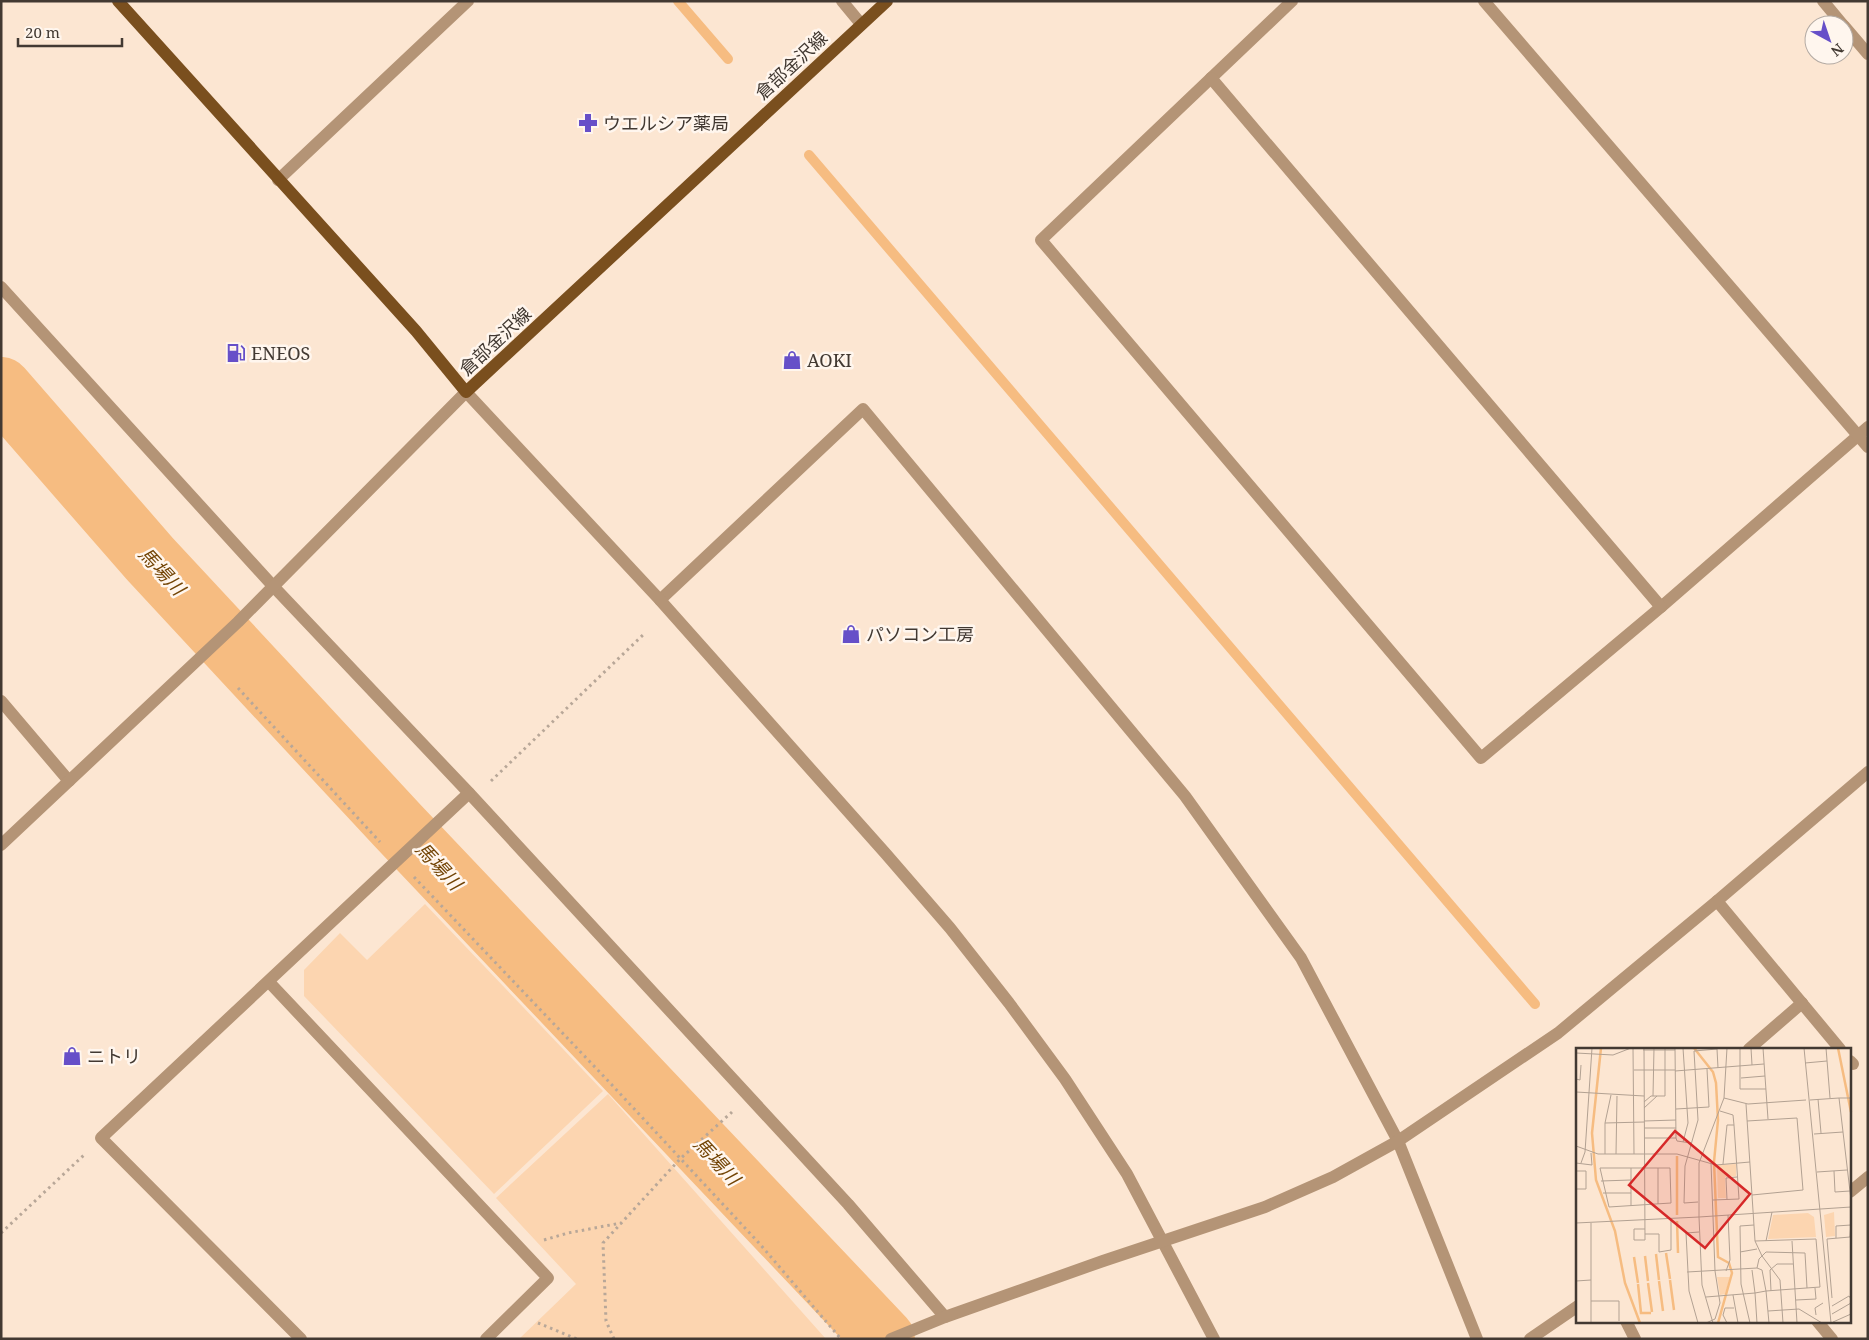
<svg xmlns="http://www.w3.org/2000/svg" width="1869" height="1340" font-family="'Noto Serif','Noto Sans JP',serif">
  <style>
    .green { fill: #fcd5b0 }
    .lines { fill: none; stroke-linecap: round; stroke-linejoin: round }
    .stream { stroke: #f6bc81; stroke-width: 10 }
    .river { stroke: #f6bc81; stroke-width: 62 }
    .path { stroke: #b8a798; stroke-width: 3; stroke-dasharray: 2.5 4; stroke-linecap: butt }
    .minor { stroke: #b49476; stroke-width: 12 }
    .major { stroke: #7a4f1e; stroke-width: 12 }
    .labels { text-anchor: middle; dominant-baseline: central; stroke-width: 5; stroke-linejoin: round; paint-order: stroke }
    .street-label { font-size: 18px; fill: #423932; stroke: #fff6ee }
    .poi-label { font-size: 18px; fill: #423932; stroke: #fff6ee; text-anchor: start }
    .water-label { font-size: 19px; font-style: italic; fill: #734405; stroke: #fff6ee }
    .inset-river { fill: none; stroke: #f6bc81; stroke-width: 2.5 }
    .inset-road { fill: none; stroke: #b2a192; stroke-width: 1 }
    .view { fill: #d62828; fill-opacity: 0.15; stroke: #d62828; stroke-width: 2.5 }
    .inset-edge { fill: none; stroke: #423932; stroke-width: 2.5 }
  </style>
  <rect width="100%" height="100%" fill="#fce6d2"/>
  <g class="green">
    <path d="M425 904 603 1091 494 1194 304 996V970L340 933 367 960Z"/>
    <path d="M608 1094 826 1339H519L576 1284 496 1198Z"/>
  </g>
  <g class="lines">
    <g class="stream">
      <path d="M678 1 728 59"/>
      <path d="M809 155 1535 1004"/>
    </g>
    <path class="river" d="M1 388 150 559 399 827 884 1339"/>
    <g class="path">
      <path d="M238 688 380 842"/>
      <path d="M491 781 644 634"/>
      <path d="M414 877 612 1085 759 1243 841 1339"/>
      <path d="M1 1233 85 1154"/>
      <path d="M544 1240 568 1233 621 1223"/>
      <path d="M538 1323 577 1339"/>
      <path d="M614 1339 606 1321 603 1243 680 1159 732 1112"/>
    </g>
    <g class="minor">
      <path d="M842 1 861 24"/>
      <path d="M1292 1 1041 240 1481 758 1661 607 1868 427"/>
      <path d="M1484 1 1868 447"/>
      <path d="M1823 1 1843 25"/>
      <path d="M1844 26 1868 54"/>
      <path d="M1211 78 1661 607"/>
      <path d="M278 180 468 1"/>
      <path d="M1 287 273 586 469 793 848 1204 945 1317"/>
      <path d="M660 600 863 409 1185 796 1301 958 1398 1141 1477 1339"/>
      <path d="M1 701 69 781"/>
      <path d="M1 845 238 622 466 392 660 600 886 854 950 928 1009 1003 1065 1079 1127 1174 1214 1339"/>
      <path d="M1717 901 1840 1049"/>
      <path d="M269 982 548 1278 486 1339"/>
      <path d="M1749 1049 1802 1003"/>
      <path d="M1850 1061 1853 1064"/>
      <path d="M1850 1192 1868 1177"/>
      <path d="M1626 1321 1635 1339"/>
      <path d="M1817 1321 1832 1339"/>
      <path d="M301 1339 101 1138 469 793"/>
      <path d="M891 1339 945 1317 1103 1261 1265 1207 1333 1177 1398 1141 1558 1033 1717 901 1868 772"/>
      <path d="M1530 1339 1578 1306"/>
    </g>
    <path class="major" d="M118 1 416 331 466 392 887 1"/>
  </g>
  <defs>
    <g id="pharmacy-bare" transform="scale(1.5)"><path d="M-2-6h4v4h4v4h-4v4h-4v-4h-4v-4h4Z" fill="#664fc8" stroke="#fff6ee" stroke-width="2.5" paint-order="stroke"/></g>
    <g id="fuel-bare" transform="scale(1.5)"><path d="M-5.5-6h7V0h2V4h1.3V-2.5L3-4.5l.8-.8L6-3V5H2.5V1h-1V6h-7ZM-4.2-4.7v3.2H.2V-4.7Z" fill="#664fc8" stroke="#fff6ee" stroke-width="2.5" paint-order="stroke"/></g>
    <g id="shop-bare" transform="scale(1.5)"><path d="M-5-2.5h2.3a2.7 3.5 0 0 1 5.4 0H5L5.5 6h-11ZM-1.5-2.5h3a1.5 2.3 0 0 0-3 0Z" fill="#664fc8" stroke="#fff6ee" stroke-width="2.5" paint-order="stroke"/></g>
  </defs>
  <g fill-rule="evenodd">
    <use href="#pharmacy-bare" x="588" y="123"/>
    <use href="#fuel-bare" x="236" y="353"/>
    <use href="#shop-bare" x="792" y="360"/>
    <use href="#shop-bare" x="851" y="634"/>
    <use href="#shop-bare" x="72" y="1056"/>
  </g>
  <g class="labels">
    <g class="street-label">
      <text transform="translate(791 65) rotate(-43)">倉部金沢線</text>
      <text transform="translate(495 341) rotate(-43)">倉部金沢線</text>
    </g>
    <g class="poi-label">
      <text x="603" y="123">ウエルシア薬局</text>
      <text x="251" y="353">ENEOS</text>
      <text x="807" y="360">AOKI</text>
      <text x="866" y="634">パソコン工房</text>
      <text x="87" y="1056">ニトリ</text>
    </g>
    <g class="water-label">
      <text transform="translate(162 571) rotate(47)">馬場川</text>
      <text transform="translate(439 866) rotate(47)">馬場川</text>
      <text transform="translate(717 1161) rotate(47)">馬場川</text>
    </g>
  </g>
  <g transform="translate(1576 1048)">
    <rect width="275" height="275" fill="#fce6d2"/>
    <path d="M160 116V128L149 129 150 150H142L141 117ZM258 164 259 188 250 189 248 167ZM232 165 238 169 240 189 192 191 197 167ZM141 229H154L149 246 144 247Z" fill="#fcd5b0"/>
    <path class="inset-river" d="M25 0 16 85 20 132 39 183 49 235 64 275M118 0 137 24 140 35 142 72 138 114 142 209 153 215 156 225 142 275M262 0 275 64M101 108V167M101 173 102 205M90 205 94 231M80 206 83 232M69 208 72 233M58 209 62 235M94 232 98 262M83 233 87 263M72 235 76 264M62 236 65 265H75"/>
    <path class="inset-road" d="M57 0 58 106M68 0 69 192H58V181H69M107 0 112 75 107 94M151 0 148 50 123 115V169L275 159M164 0V41H190M175 0 176 17M187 0 192 71M228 0 255 275M250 0 254 50M141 1 142 20M67 2H99M0 5 37 7 55 0M229 15 251 13M58 22H99M99 23 188 16M165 30 189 28M0 31 4 32 5 17M0 44 68 48M77 48 78 0M148 50 172 56 230 52M275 50H263L275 152M242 51 245 85M234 52 263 50M68 54 75 48H89V0M170 56 179 193 186 208 204 232 207 275M68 60 81 48M100 61 133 59 131 21M144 63 157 67 158 77H151L147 116M68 73 100 72M171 73 221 70 227 142 176 147M29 75 68 74M68 80H100M238 86 267 84M68 90H100L99 0M100 90 101 93 115 95M0 98 22 106H101L140 117 174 114M29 106V75L35 47M40 106 41 48M0 115 16 117 15 105M5 115 9 104 16 0M24 120H94L95 155 33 159ZM55 120V158M82 120V156M0 123H10V141H0M258 123 259 144 274 143M241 124 271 122M25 133 55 132M27 145H55M137 152 163 151 158 77M151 152 150 130 161 129M122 154 108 155 109 118 122 72 118 3 141 1M0 175 123 169 126 237 137 275M15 175V275M69 186H83V204L95 202V171M260 190V178L275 177M190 193 196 164M216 193 221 275M164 204 181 201M181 220 183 211 190 204 229 205 231 240M176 222 179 245 190 243 193 275M150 223 154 212 152 167M111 224 181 220 186 222 190 243 244 239 240 191 179 193M0 233 15 232M195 243 194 222 201 216H217M157 247 162 275M130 249 179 245 181 275M256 250 251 191 274 189 275 173M220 252 240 251 239 240M15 253H43V273M256 258 273 248 275 251M192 263 223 261 246 275M256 266 275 255M240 267 239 260 247 255M257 274 275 266M122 275 113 243 110 185 123 184M130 275 139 271 144 255 139 223 135 115M151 275 147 267 149 260H158M174 275 165 236 164 178 178 177"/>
    <path class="view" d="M99 83 174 146 129 200 53 137Z"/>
    <rect width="275" height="275" class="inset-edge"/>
  </g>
  <rect width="1869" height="1340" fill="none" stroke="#423932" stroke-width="5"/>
  <g transform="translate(1829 40) rotate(140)"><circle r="24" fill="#fff6ee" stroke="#b3aaa3"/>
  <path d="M0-4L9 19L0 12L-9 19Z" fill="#664fc8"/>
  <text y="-8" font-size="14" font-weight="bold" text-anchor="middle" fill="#423932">N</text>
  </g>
  <path d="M18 38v8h104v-8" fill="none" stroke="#423932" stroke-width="2.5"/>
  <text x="25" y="38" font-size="15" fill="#423932" stroke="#fff6ee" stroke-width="4" paint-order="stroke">20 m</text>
</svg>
